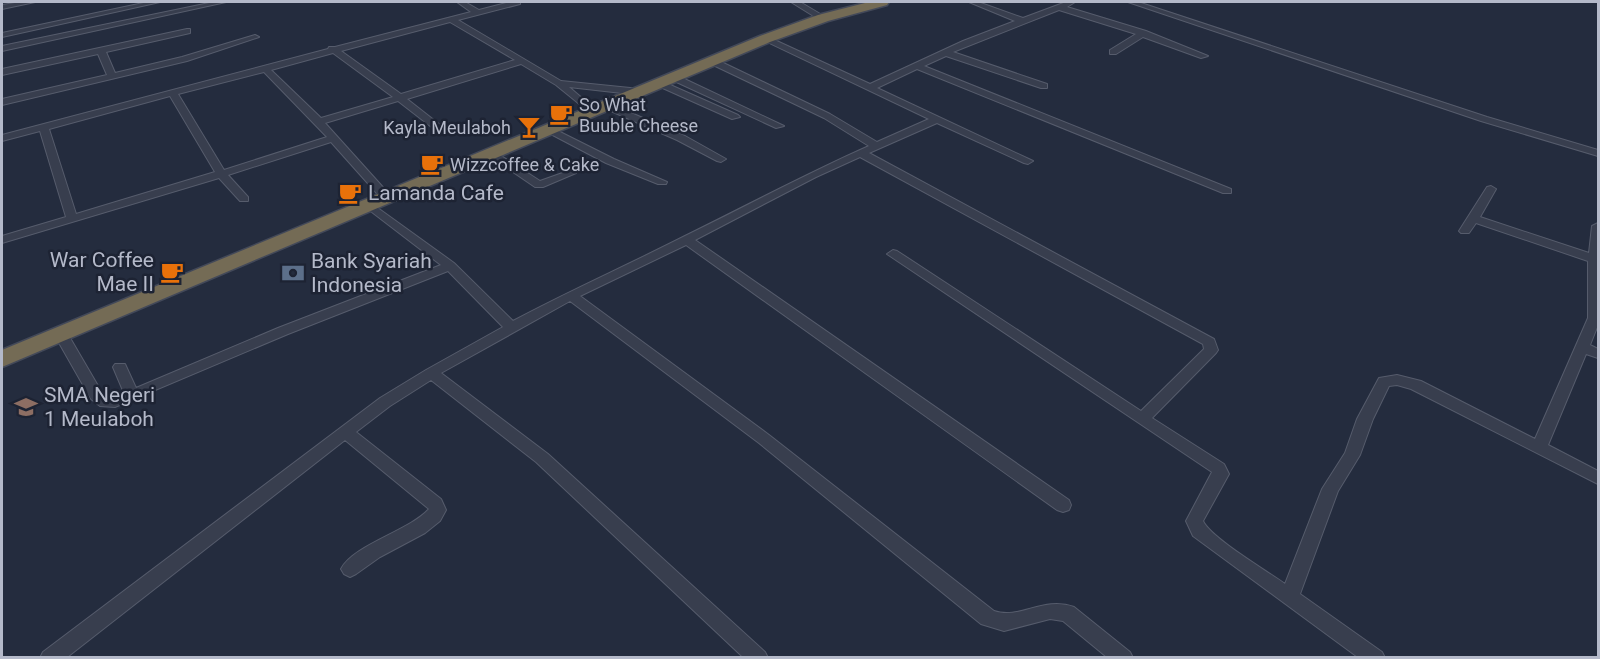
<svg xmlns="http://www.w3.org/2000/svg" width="1600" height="659" font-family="Roboto,sans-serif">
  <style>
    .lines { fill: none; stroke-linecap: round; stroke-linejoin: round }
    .street-casing { stroke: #565c6c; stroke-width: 2 }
    .highway-casing { stroke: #434959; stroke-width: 3 }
    .street { fill: #383e4e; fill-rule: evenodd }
    .highway { fill: #746b55; fill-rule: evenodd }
    .labels { text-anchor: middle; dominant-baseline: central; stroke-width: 5; stroke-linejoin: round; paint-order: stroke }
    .far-poi-label { font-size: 18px; fill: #b4b9c9; stroke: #1d2333; text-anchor: start }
    .poi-label { font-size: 21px; fill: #b4b9c9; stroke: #1d2333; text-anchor: start }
  </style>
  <rect width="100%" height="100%" fill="#242c3e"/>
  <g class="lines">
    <g class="street-casing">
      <g id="street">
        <path d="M21 2H35L2 9V5Z"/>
        <path d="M148 2H160L2 37V33Z"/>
        <path d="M214 2H226L2 51V46Z"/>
        <path d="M457 2H465L479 10 510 2H520V4L458 20 561 81 640 89 645 92 640 95 569 87 596 110 598 112 593 115 556 85 521 64 407 99 444 128V132H438L398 101 325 123 389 194V198H381L331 142 228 175 248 197V201H240L219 178 2 243V236L66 217 40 131 2 141V135L328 49 329 47H335L471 12ZM450 22 515 60 401 94 341 51ZM333 53 393 97 321 118 271 70ZM264 72 327 137 224 170 178 94ZM170 96 215 172 76 214 49 129Z"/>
        <path d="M791 2H800L827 18 820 20Z"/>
        <path d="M969 2H978L1023 18 1066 2H1075L1067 7 1146 31 1208 56 1201 58 1143 37 1116 54H1110V50L1136 34 1059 10 953 52 1047 84V88H1041L946 56 924 66 1231 189V193H1223L917 69 877 88 1033 161 1028 164 1024 163 937 123 869 153 1214 339 1218 350 1216 353 1152 418 1224 464 1229 474 1203 521C1211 538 1267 571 1285 584L1322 489 1345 453 1357 419 1379 378 1397 375 1421 381 1535 439 1588 318V261L1476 223 1469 233H1461L1459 231 1487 187 1491 186 1496 189 1480 217 1589 253 1592 226 1598 223V325L1590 345 1598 349V358L1586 354 1548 445 1598 471V484L1411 389 1397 385 1389 386 1373 419 1360 455 1338 491 1300 594 1382 652 1385 658H1359L1193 536 1186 521 1212 472 887 254 893 250 897 251 1141 411 1204 349 1203 344 860 157 816 177 695 240 1069 500 1071 505 1069 510 1063 512 1057 510 686 245 580 296 769 435 994 611C1020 620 1043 596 1074 607L1130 652 1133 658H1108L1063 621 1050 619 1004 631 981 624 759 443 570 301 441 373 548 454 765 652 768 658H744L536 462 431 380 390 406 356 432 441 499 446 510 440 521 425 533 380 557 356 574 350 577 344 574 341 569C353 545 409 531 429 509L345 440 66 658H40L43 652 380 398 426 370 503 327 448 271 288 334 115 407 100 406 91 399 54 334 56 331H66L101 391C110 398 114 397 124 393L113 367 115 364H125L136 388 278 328 441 265 364 206 362 204 368 201 454 263 513 321C569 291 628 265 685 236 746 206 806 174 869 146L824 118 709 63V59H715L830 114 877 142 929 119 761 39 768 37 870 84 963 41 1015 21Z"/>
        <path d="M1128 2H1138L1487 117 1598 150V156L1481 121Z"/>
        <path d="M187 29H190V33L106 52 115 73 182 57 255 35 259 37 187 61 2 105V99L107 75 98 54 2 75V69Z"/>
        <path d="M670 75H676L784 126 776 128 670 79Z"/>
        <path d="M659 80 738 115 740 117 732 119 656 85 655 83Z"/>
        <path d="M604 104H610L685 136 726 159 721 162 717 161 677 140 604 108Z"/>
        <path d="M550 127 614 159 667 182 666 184H658L606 163 547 132V128Z"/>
        <path d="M492 150 540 181 571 170 576 173 543 187H535L488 155 487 153Z"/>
      </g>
    </g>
    <g class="highway-casing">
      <path id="highway" d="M869 2H889L887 5 828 21 770 42 2 367V350L760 36 818 15Z"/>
    </g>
    <use href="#street" class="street"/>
    <use href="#highway" class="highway"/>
  </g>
  <defs>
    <g id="cafe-bare" transform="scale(1.8)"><path d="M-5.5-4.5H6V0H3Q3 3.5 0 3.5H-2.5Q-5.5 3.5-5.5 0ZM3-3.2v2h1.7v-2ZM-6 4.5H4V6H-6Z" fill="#e8710a" stroke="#1d2333" stroke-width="2.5" paint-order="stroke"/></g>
    <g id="bar-bare" transform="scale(1.8)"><path d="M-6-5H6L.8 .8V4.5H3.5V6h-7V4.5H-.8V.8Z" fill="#e8710a" stroke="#1d2333" stroke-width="2.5" paint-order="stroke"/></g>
    <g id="bank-bare" transform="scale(1.8)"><path d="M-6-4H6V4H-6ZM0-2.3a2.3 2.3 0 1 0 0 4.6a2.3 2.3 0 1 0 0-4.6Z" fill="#5c6f8a" stroke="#1d2333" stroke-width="2.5" paint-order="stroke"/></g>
    <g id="school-bare" transform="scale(1.8)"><path d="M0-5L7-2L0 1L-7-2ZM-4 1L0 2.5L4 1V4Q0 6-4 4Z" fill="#8d6e63" stroke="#1d2333" stroke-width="2.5" paint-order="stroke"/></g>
  </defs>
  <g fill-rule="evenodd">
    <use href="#cafe-bare" x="561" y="114"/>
    <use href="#bar-bare" x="529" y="127"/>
    <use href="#cafe-bare" x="432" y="164"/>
    <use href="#cafe-bare" x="350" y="193"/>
    <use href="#cafe-bare" x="172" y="272"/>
    <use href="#bank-bare" x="293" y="273"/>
    <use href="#school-bare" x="26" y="407"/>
  </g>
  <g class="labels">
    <g class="far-poi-label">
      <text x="579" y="104">So What<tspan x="579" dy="21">Buuble Cheese</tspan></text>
      <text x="511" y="127" text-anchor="end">Kayla Meulaboh</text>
      <text x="450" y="164">Wizzcoffee &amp; Cake</text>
    </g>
    <g class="poi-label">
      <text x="368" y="193">Lamanda Cafe</text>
      <text x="154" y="260" text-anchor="end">War Coffee<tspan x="154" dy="24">Mae II</tspan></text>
      <text x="311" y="261">Bank Syariah<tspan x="311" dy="24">Indonesia</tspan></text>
      <text x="44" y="395">SMA Negeri<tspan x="44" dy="24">1 Meulaboh</tspan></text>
    </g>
  </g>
  <rect width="1600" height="659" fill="none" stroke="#b4b9c9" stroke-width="6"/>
</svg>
